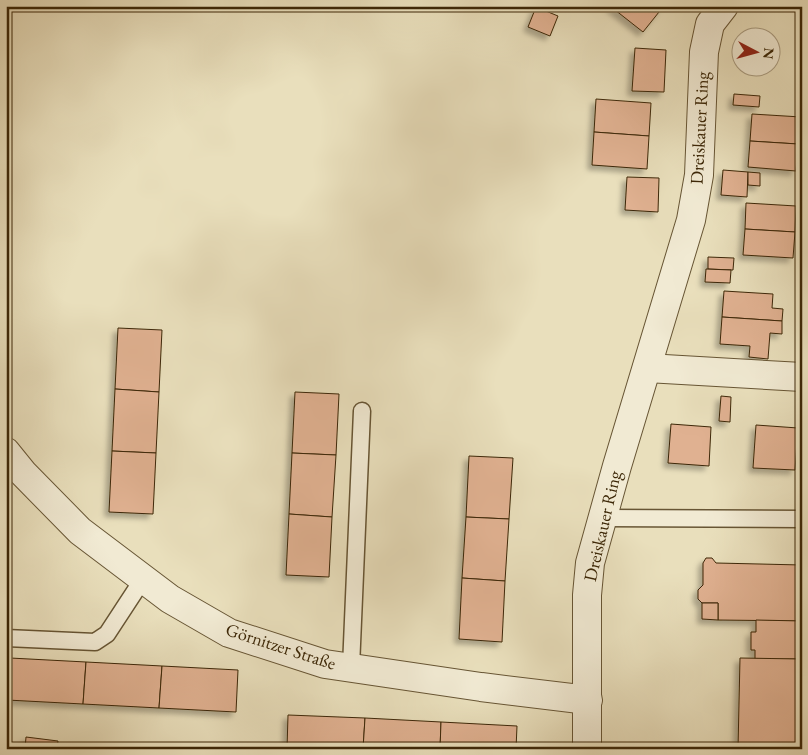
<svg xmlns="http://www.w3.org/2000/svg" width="808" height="755" font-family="'EB Garamond',serif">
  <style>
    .building { fill: #e0b191; stroke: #3c2707; filter: url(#shadow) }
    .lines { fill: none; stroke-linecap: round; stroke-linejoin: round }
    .lane-casing { stroke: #675534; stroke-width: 19 }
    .street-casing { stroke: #675534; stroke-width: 30 }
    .lane { stroke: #f1ead3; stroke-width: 16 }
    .street { stroke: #f1ead3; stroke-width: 28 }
    .labels { text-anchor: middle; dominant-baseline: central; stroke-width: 4.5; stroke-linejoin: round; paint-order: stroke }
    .street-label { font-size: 18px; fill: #3c2707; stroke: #f1ead3 }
  </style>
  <defs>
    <filter id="shadow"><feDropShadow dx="-4.5" dy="4.5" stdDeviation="2.5" flood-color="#0004"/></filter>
  </defs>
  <rect width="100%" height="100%" fill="#e9dfbc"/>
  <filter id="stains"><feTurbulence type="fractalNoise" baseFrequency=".004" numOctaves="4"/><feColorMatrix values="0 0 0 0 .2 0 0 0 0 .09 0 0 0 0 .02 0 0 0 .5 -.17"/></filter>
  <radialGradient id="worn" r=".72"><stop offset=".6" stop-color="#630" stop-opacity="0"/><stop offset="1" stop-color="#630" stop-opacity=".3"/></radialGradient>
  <g class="building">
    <path d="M610 6H663V7L643 32Z"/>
    <path d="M536 7 558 16 550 36 528 27Z"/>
    <path d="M635 48 666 50 664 92 632 91Z"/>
    <path d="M734 94 760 96 759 107 733 105Z"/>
    <path d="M596 99 651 103 649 136 594 132Z"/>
    <path d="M752 114 801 117 798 144 750 141Z"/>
    <path d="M594 132 649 136 647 169 592 165Z"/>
    <path d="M750 141 798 144 796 171 748 167Z"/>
    <path d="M723 170 748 172 747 197 721 195Z"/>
    <path d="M748 172 760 173V186L748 185Z"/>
    <path d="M627 177 659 178 658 212 625 210Z"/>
    <path d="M746 203 796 206 795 232 745 229Z"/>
    <path d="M745 229 795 232 793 258 743 255Z"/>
    <path d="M708 257 734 258 733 270 708 269Z"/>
    <path d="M706 269 731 270 730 283 705 282Z"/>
    <path d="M724 291 773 294 772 308 783 309 782 321 722 317Z"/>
    <path d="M722 317 782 321V334L770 333 768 359 749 357 750 346 720 344Z"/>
    <path d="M118 328 162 330 159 392 115 389Z"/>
    <path d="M115 389 159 392 156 453 112 451Z"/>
    <path d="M295 392 339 394 336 455 292 453Z"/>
    <path d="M721 396 731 397 730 422 719 421Z"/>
    <path d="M671 424 711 427 709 466 668 463Z"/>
    <path d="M756 425 798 428 795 470 753 468Z"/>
    <path d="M112 451 156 453 153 514 109 512Z"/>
    <path d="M292 453 336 455 332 517 289 514Z"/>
    <path d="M469 456 513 458 509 519 466 517Z"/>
    <path d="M289 514 332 517 329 577 286 575Z"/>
    <path d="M466 517 509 519 505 581 462 578Z"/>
    <path d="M706 558H712L716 563 802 565V621L718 620V603H702L698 599V590L703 585V563Z"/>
    <path d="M462 578 505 581 502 642 459 639Z"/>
    <path d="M702 603H718V620L702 619Z"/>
    <path d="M756 620 802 621V664L800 659H755V650H751V632H756Z"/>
    <path d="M6 657 10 658 7 700H6Z"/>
    <path d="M10 658 86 662 83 704 7 700Z"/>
    <path d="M740 658 800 659 799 749H738Z"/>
    <path d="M86 662 162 666 159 708 83 704Z"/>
    <path d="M162 666 238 670 236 712 159 708Z"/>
    <path d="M288 715 365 718 363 749H287Z"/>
    <path d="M365 718 441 722 440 749H363Z"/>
    <path d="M441 722 517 726 516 749H440Z"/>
    <path d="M26 737 58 741 57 749H25Z"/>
  </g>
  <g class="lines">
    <g class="lane-casing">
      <g id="lane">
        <path d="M603 518 802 519"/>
        <path d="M6 638 95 642 107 634 143 579"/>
        <path d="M351 667 362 411"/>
      </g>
    </g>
    <g class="street-casing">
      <g id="street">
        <path d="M647 368 802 377"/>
        <path d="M6 452 23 473 80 531 170 599 229 633 325 664 481 687 588 700"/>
        <path d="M587 749V595L590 563 617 466 691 220 699 175 704 52 710 24 724 6"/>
      </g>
    </g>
    <use href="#lane" class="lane"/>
    <use href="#street" class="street"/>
  </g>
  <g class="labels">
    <g class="street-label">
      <text transform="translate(699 128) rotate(-87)">Dreiskauer Ring</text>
      <text transform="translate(602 526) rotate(-77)">Dreiskauer Ring</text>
      <text transform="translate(281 646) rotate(18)">Görnitzer Straße</text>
    </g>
  </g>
  <rect width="808" height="755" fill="none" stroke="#e9dfbc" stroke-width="25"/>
  <rect x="8" y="8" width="793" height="740" fill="none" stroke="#3c2707" stroke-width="2.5"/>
  <rect x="12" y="12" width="783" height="730" fill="none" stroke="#3c2707"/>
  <g transform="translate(756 52) rotate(96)"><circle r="24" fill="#f1ead3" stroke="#a99c81"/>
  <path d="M0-4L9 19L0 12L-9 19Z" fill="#8f2418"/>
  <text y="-8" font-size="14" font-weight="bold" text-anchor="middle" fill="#3c2707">N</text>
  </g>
  <rect width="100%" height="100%" filter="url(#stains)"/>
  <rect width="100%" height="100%" fill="url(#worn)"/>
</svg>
